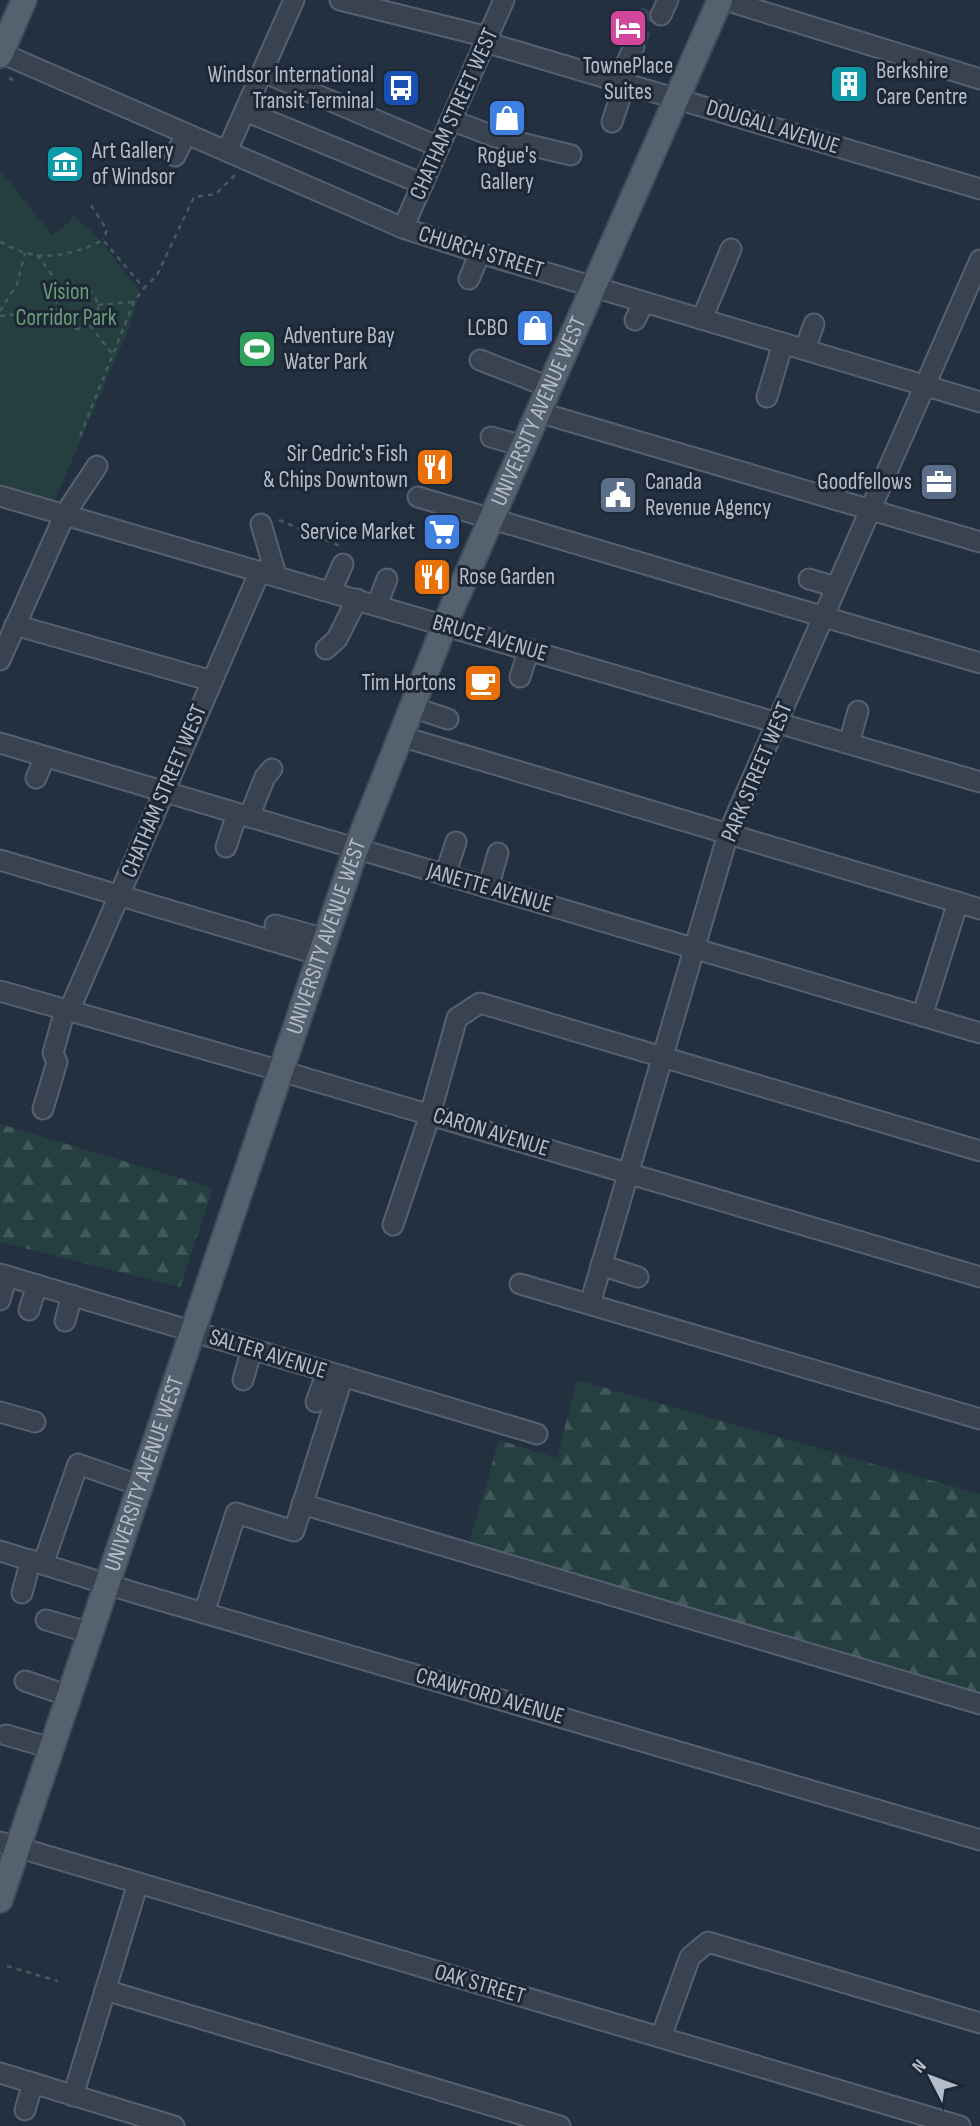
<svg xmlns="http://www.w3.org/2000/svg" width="980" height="2126" font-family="'Sofia Sans Condensed',sans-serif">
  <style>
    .green { fill: #253f41 }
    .forest { fill: url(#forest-firs) }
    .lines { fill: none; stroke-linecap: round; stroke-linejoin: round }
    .minor-tunnel { stroke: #394555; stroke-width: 19; stroke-dasharray: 19 10; stroke-linecap: butt }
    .minor-casing { stroke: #56606e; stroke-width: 23 }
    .major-casing { stroke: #414b59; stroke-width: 28 }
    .path { stroke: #445b5e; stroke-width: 2.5; stroke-dasharray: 5 5; stroke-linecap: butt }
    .minor { stroke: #384250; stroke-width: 19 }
    .major { stroke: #566170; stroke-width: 24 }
    .labels { text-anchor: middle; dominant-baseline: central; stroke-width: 6; stroke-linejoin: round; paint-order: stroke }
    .poi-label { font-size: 23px; fill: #b4bdcb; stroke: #1d2735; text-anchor: end }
    .street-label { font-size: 23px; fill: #b4bdcb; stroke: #1d2735 }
    .park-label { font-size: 23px; fill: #6a9d74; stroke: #1d2735 }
  </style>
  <defs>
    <pattern id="forest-firs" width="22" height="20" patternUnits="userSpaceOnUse" patternTransform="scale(1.75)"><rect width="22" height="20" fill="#253f41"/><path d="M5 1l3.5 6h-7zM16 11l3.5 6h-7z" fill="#42595b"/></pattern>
  </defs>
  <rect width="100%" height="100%" fill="#233040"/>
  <path class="green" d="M0 170 52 235 71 221 70 219 74 215 82 225 94 233 140 291 129 328 55 500 0 484Z"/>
  <g class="forest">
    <path d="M0 1124 213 1188 180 1287 0 1242Z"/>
    <path d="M577 1380 980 1494V1700L468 1547 499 1440 557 1458Z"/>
  </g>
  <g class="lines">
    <path class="minor-tunnel" d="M634 47 650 11"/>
    <g class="minor-casing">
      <g id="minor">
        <path d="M340 0 488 37"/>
        <path d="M725 0 980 79"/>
        <path d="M661 15 668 0"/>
        <path d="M485 42 980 189"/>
        <path d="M1 53 403 228 480 253 980 402"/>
        <path d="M263 72 439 147"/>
        <path d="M618 81 634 47"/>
        <path d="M245 111 423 184"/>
        <path d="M451 120 496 137 571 155"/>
        <path d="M612 122 625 83"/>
        <path d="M227 151 294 0"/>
        <path d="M175 156 186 134"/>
        <path d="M403 228 504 0"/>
        <path d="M469 279 480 253"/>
        <path d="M702 319 731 249"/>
        <path d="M635 320 644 302"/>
        <path d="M805 349 814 324"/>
        <path d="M480 360 549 387"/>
        <path d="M767 397 783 343"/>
        <path d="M538 412 980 542"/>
        <path d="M491 437 523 446"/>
        <path d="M0 496 980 782"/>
        <path d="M418 497 980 663"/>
        <path d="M261 524 276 575"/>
        <path d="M809 579 836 587"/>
        <path d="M331 591 343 564"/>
        <path d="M377 605 387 579"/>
        <path d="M15 625 212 681"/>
        <path d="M326 649 337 639 357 599"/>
        <path d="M0 660 65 514 97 466"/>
        <path d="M520 677 529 649"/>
        <path d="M412 707 448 719"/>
        <path d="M400 736 980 909"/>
        <path d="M0 743 980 1033"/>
        <path d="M849 743 858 711"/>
        <path d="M36 778 45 757"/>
        <path d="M249 817 265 777 272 769"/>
        <path d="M226 847 237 814"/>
        <path d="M0 860 320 955"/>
        <path d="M445 875 456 842"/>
        <path d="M488 888 498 853"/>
        <path d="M275 925 326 939"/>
        <path d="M0 991 281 1071 980 1277"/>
        <path d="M69 1011 260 571"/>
        <path d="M922 1016 958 902"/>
        <path d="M43 1109 57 1062 53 1053 65 1010"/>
        <path d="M393 1225 430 1115 457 1018 480 1003 980 1151"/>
        <path d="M601 1265 638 1277"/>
        <path d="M0 1274 537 1434"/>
        <path d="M520 1284 980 1419"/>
        <path d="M0 1300 7 1276"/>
        <path d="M590 1304 728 834 980 260"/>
        <path d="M29 1310 37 1285"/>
        <path d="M65 1321 72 1295"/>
        <path d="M243 1380 252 1349"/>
        <path d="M316 1402 327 1372"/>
        <path d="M0 1412 35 1422"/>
        <path d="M302 1504 980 1704"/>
        <path d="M0 1551 139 1594 980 1840"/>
        <path d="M43 1564 78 1464 141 1486"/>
        <path d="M22 1593 31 1560"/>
        <path d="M204 1613 236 1513 294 1531 343 1376"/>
        <path d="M46 1620 91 1633"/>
        <path d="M25 1681 69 1696"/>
        <path d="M6 1735 51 1748"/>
        <path d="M0 1842 960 2126"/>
        <path d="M105 1990 560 2126"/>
        <path d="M661 2037 690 1957 708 1942 980 2023"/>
        <path d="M0 2073 174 2126"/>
        <path d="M73 2096 138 1883"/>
        <path d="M25 2110 33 2083"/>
      </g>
    </g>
    <g class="major-casing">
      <g id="major">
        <path d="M0 55 24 0"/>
        <path id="s1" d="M0 1900 356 849 445 624 720 0"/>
      </g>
    </g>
    <g class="path">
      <path d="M9 78 18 82"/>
      <path d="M91 205 107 230 103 240"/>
      <path d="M0 242C8 245 17 251 26 253 52 260 80 252 103 240L144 288 157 275 194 197 216 194 235 175"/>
      <path d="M37 255 64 291"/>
      <circle cx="77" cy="308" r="21"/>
      <path d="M98 305 133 302"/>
      <path d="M0 311 17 284 25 253"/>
      <path d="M0 316 56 310"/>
      <path d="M90 325 113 355"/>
      <path d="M80 436 134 302 144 288"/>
      <path d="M279 520 340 546"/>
      <path d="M7 1966 58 1981"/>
    </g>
    <use href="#minor" class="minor"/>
    <use href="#major" class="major"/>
  </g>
  <defs>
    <g id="hotel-square" transform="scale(2.0125)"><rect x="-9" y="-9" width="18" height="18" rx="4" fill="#d1479c" stroke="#1d2735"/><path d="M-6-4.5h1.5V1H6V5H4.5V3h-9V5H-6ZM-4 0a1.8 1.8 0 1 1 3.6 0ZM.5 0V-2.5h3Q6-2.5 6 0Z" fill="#fff"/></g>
    <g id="building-square" transform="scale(2.0125)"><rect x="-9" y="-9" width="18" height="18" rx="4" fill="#0f9aa8" stroke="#1d2735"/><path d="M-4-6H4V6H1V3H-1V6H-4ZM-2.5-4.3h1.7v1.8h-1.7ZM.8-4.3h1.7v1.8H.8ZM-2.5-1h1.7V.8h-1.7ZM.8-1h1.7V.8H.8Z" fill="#fff"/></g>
    <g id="bus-square" transform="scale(2.0125)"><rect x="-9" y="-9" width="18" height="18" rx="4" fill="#1a4fb4" stroke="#1d2735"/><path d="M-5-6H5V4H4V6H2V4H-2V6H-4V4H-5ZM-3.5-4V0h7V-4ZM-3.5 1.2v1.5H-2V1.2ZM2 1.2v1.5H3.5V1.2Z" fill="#fff"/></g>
    <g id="shop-square" transform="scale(2.0125)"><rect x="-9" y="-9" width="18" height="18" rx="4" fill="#3f7fe0" stroke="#1d2735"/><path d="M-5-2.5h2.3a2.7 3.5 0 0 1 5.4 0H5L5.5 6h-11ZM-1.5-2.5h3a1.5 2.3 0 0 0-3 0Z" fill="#fff"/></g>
    <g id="museum-square" transform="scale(2.0125)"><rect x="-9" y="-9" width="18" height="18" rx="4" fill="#0f9aa8" stroke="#1d2735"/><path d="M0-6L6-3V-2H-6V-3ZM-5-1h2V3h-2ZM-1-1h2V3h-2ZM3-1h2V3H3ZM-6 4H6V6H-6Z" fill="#fff"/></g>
    <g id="stadium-square" transform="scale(2.0125)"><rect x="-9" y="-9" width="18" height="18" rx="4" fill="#2e9e5b" stroke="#1d2735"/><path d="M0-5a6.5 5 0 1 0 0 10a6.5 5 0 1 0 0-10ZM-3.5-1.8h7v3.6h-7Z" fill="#fff"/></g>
    <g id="restaurant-square" transform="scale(2.0125)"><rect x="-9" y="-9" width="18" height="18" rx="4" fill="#e8710a" stroke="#1d2735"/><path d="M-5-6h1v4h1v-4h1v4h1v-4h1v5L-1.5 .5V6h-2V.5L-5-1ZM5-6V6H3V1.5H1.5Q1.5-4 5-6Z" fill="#fff"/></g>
    <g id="office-square" transform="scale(2.0125)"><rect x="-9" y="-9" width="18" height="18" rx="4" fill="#5c6f8a" stroke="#1d2735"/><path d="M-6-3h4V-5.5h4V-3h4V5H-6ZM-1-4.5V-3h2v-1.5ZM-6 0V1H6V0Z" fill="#fff"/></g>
    <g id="civic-square" transform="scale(2.0125)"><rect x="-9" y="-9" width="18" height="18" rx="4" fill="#5c6f8a" stroke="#1d2735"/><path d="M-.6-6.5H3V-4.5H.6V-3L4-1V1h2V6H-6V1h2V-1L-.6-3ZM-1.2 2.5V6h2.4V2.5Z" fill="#fff"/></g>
    <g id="supermarket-square" transform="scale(2.0125)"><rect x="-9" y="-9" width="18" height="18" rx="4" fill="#3f7fe0" stroke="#1d2735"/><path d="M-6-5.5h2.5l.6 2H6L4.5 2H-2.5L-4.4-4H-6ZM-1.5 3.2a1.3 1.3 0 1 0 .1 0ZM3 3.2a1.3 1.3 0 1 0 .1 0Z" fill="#fff"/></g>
    <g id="cafe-square" transform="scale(2.0125)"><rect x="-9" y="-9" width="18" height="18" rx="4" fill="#e8710a" stroke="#1d2735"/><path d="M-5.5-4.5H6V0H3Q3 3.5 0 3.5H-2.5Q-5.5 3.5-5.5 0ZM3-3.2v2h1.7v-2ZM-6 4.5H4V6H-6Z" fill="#fff"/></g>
  </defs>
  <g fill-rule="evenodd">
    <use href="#hotel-square" x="628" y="28"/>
    <use href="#building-square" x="849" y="84"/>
    <use href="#bus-square" x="401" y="88"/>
    <use href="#shop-square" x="507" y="118"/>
    <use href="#museum-square" x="65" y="164"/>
    <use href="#shop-square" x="535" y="328"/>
    <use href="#stadium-square" x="257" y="349"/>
    <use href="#restaurant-square" x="435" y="467"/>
    <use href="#office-square" x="939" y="482"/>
    <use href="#civic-square" x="618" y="495"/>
    <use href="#supermarket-square" x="442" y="532"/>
    <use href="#restaurant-square" x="432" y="577"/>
    <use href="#cafe-square" x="483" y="683"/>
  </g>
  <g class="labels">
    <g class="poi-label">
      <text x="628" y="66" text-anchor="middle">TownePlace<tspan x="628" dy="26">Suites</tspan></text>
      <text x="876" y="71" text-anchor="start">Berkshire<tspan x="876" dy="26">Care Centre</tspan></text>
      <text x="374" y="75">Windsor International<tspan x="374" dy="26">Transit Terminal</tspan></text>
      <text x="92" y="151" text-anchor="start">Art Gallery<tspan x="92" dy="26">of Windsor</tspan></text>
      <text x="507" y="156" text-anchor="middle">Rogue's<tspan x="507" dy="26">Gallery</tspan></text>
      <text x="508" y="328">LCBO</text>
      <text x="284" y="336" text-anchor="start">Adventure Bay<tspan x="284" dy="26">Water Park</tspan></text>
      <text x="408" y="454">Sir Cedric's Fish<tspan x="408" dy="26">&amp; Chips Downtown</tspan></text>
      <text x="645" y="482" text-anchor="start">Canada<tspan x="645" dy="26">Revenue Agency</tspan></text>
      <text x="912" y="482">Goodfellows</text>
      <text x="415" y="532">Service Market</text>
      <text x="459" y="577" text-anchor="start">Rose Garden</text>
      <text x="456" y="683">Tim Hortons</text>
    </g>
    <g class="street-label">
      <text transform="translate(454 114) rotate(-66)">CHATHAM STREET WEST</text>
      <text transform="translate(773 127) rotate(17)">DOUGALL AVENUE</text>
      <text transform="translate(481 252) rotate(17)">CHURCH STREET</text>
      <text stroke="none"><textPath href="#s1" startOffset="1584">UNIVERSITY AVENUE WEST</textPath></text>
      <text transform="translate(490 638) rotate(16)">BRUCE AVENUE</text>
      <text transform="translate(757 772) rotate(-67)">PARK STREET WEST</text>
      <text transform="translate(164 791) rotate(-67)">CHATHAM STREET WEST</text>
      <text transform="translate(490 888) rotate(16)">JANETTE AVENUE</text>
      <text stroke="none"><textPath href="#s1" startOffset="1017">UNIVERSITY AVENUE WEST</textPath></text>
      <text transform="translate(491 1132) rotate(17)">CARON AVENUE</text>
      <text transform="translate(268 1354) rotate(17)">SALTER AVENUE</text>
      <text stroke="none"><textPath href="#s1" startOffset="450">UNIVERSITY AVENUE WEST</textPath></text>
      <text transform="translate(490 1696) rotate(16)">CRAWFORD AVENUE</text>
      <text transform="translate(480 1984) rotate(16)">OAK STREET</text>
    </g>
    <g class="park-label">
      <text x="66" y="292">Vision<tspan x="66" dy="26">Corridor Park</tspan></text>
    </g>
  </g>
  <g transform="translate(931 2077) rotate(312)" stroke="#1d2735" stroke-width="5" paint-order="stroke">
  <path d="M0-5L12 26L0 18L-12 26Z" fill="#b4bdcb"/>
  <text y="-10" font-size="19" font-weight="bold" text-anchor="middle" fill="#b4bdcb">N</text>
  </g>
</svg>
